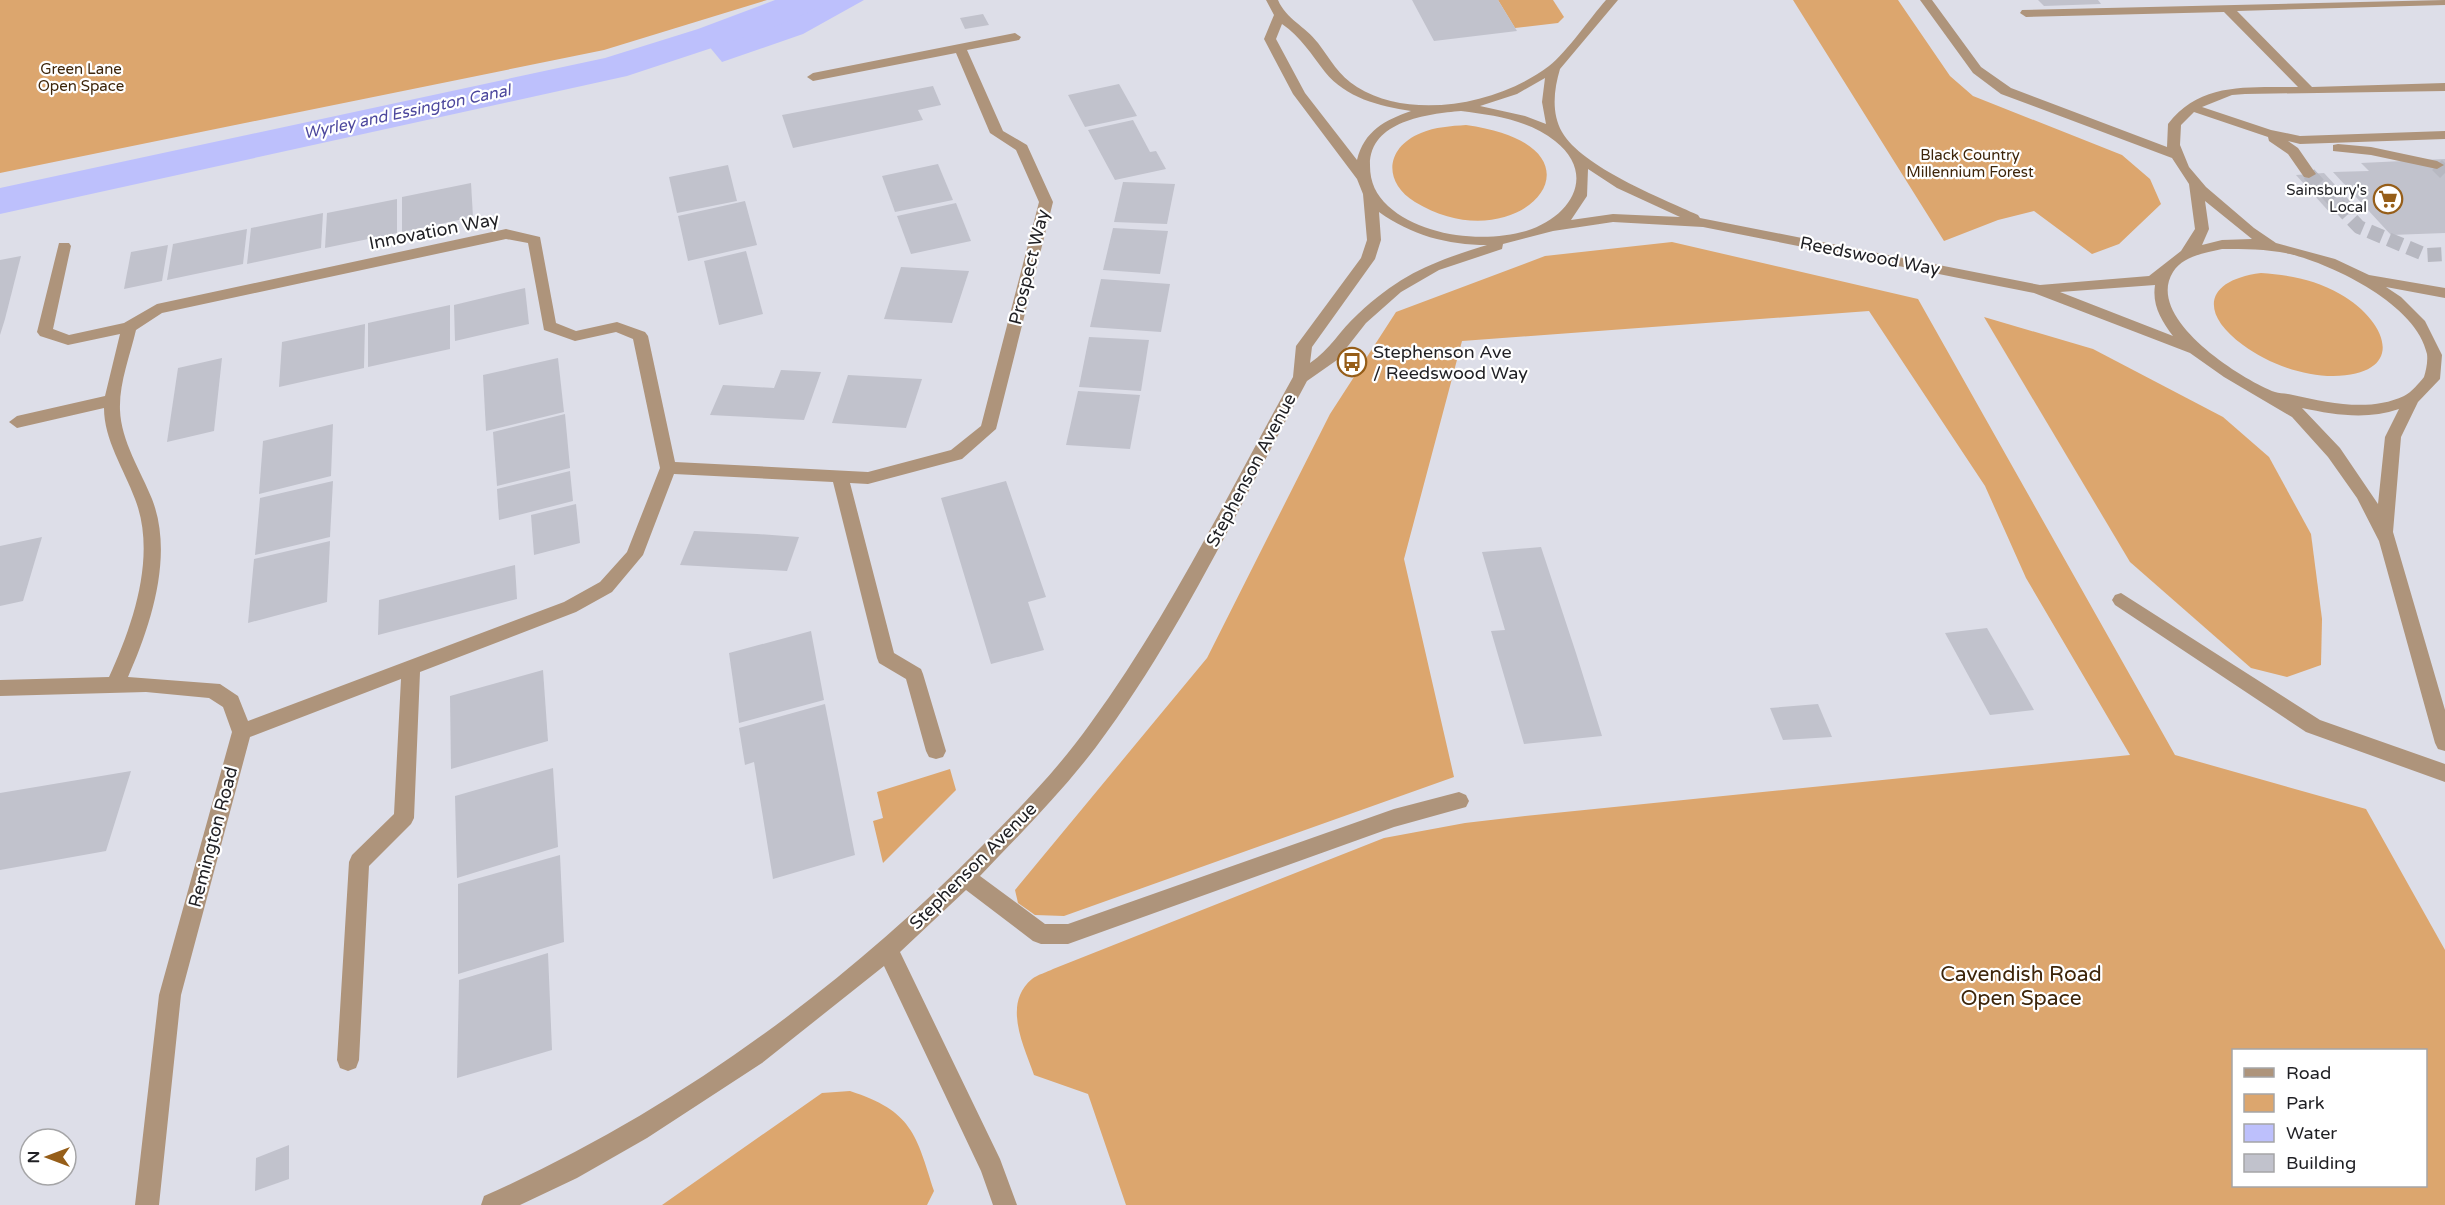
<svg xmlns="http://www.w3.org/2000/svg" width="2445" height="1205" font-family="'Varela Round',sans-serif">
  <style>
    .green { fill: #dca66e; fill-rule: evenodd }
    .water { fill: #bdc0fc }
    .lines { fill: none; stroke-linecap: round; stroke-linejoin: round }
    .canal { fill: #bdc0fc; fill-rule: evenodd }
    .building { fill: #c1c2cc }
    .minor-tunnel { stroke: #b7b8c1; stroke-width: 14; stroke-dasharray: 14 7; stroke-linecap: butt }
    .minor { fill: #ae947b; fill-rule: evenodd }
    .labels { text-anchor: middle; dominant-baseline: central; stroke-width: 4.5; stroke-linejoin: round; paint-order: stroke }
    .far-park-label { font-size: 15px; fill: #3d250a; stroke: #fff }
    .far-poi-label { font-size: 15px; fill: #1f1f23; stroke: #fff; text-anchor: end }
    .far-water-label { font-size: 16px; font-style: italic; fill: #4c479d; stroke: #fff }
    .street-label { font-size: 18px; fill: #1f1f23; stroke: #fff }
    .poi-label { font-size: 18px; fill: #1f1f23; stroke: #fff; text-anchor: start }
    .near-park-label { font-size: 21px; fill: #3d250a; stroke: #fff }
  </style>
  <rect width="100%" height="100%" fill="#dddee8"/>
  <g class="green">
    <path d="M0 0H767L604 50 0 173Z"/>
    <path d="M1498 0H1553L1564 17 1558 23 1515 28Z"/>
    <path d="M1793 0H1898L1950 76 1973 96 2122 155 2150 179 2161 204 2119 244 2092 254 2034 211 1998 220 1944 241Z"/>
    <path d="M1466 125C1624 147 1519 266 1415 202 1382 182 1386 147 1421 133 1435 127 1451 126 1466 125Z"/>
    <path d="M1672 242 1918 299 2175 755 2366 809 2445 950V1205H1126L1088 1094 1034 1075C1024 1046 1002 1004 1032 979 1037 975 1047 972 1053 969L1384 838 1465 823 1525 816 2130 755 2026 578 1985 486 1869 311 1462 341 1404 559 1454 777 1064 916 1035 915 1018 903 1015 890 1207 658 1330 414 1396 312 1545 256ZM2234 1050H2426V1186H2234Z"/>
    <path d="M2261 273C2289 275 2316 280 2340 294 2389 322 2407 375 2333 376 2302 376 2267 363 2243 345 2198 312 2206 280 2261 273Z"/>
    <path d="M1984 317 2093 349 2223 417 2269 457 2311 534 2322 619 2321 665 2287 677 2251 668 2130 562Z"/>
    <path d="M950 769 956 790 883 863 873 821 883 818 877 792Z"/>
    <path d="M850 1091C912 1111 916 1134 934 1191L927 1205H662L822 1093Z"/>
  </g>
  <path class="water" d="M781 0H864L803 34 722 62 698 33Z"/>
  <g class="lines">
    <path class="canal" d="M775 0H824L819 8 772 28 627 76 0 214V188L605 58 698 29Z"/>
  </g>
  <g class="building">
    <path d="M1412 0H1498L1517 31 1434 41Z"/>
    <path d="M2038 0H2098L2101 4 2044 6Z"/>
    <path d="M983 14 989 25 965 29 960 18Z"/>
    <path d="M1119 84 1137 116 1085 127 1068 95Z"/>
    <path d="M933 86 941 105 918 110 923 120 793 148 782 115Z"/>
    <path d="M1133 120 1150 152 1156 151 1166 169 1115 180 1088 130Z"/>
    <path d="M2445 159V233L2391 235 2333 172 2369 171 2361 163Z"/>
    <path d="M938 164 953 200 895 212 882 176Z"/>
    <path d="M728 165 737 201 677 213 669 177Z"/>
    <path d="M2324 173 2362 214 2332 215 2296 175Z"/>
    <path d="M1123 182 1175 184 1167 224 1114 222Z"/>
    <path d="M471 183 473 217 402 232V197Z"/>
    <path d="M397 199V233L325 248 327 213Z"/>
    <path d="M745 201 757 245 688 261 678 216Z"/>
    <path d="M956 203 971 241 911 254 897 216Z"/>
    <path d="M323 213 321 248 247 264 251 228Z"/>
    <path d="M1113 228 1168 231 1160 274 1103 270Z"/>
    <path d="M247 229 243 264 167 280 173 244Z"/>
    <path d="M168 245 162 281 124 289 131 252Z"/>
    <path d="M746 251 763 314 719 325 704 261Z"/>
    <path d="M21 256 5 319 0 335V260Z"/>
    <path d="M901 267 969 271 952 323 884 319Z"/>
    <path d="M1101 279 1170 284 1161 332 1090 327Z"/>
    <path d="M525 288 529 324 455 341 454 305Z"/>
    <path d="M450 305V349L368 367V323Z"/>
    <path d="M365 324 364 368 279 387 282 342Z"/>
    <path d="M1089 337 1149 340 1141 391 1079 387Z"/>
    <path d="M222 358 214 431 167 442 178 368Z"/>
    <path d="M558 358 564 412 486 431 483 375Z"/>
    <path d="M781 370 821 372 804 420 710 415 723 385 774 388Z"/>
    <path d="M848 375 922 379 906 428 832 423Z"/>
    <path d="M1078 391 1140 395 1130 449 1066 445Z"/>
    <path d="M565 414 570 468 497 486 493 432Z"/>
    <path d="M333 424 331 476 259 494 263 441Z"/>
    <path d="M570 471 573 501 499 520 497 489Z"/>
    <path d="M333 481 330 537 255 555 260 498Z"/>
    <path d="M1006 481 1046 597 1028 602 1044 650 991 664 941 498Z"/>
    <path d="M576 504 580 543 534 555 531 515Z"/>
    <path d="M694 531 757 534 799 537 787 571 680 565Z"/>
    <path d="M42 537 23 601 0 606V546Z"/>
    <path d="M330 541 327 602 248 623 254 559Z"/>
    <path d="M1541 547 1576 653 1602 736 1524 744 1491 631 1505 630 1482 552Z"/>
    <path d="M515 565 517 599 378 635 379 600Z"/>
    <path d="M1987 628 2025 694 2034 710 1990 715 1945 633Z"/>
    <path d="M811 631 824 700 739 723 729 653Z"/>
    <path d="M543 670 548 741 451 769 450 696Z"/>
    <path d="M825 704 855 855 773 879 754 762 745 765 739 728Z"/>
    <path d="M1818 704 1832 737 1783 740 1770 708Z"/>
    <path d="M553 768 558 847 457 878 455 796Z"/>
    <path d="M131 771 106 851 0 870V793Z"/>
    <path d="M560 855 564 942 458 974V884Z"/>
    <path d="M548 953 552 1050 457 1078 459 980Z"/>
    <path d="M289 1145V1179L255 1191 256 1158Z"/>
  </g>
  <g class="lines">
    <g class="minor-tunnel">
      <path d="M2437 165 2445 173"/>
      <path d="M2309 174 2359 227 2426 255 2445 254"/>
    </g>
    <g class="minor">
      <path d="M1266 0H1278C1286 19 1305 26 1318 43 1330 59 1339 76 1357 87 1412 121 1499 104 1549 66 1567 52 1590 18 1606 0H1618L1560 69C1554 89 1551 113 1562 132 1582 167 1661 198 1698 215L1700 218 2040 285 2149 276 2181 251 2195 229 2189 184 2172 158 2001 94 1973 73 1920 0H1932L1981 67 2011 88 2167 147 2168 124C2201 81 2250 88 2298 87L2224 12 2026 17 2020 13 2022 10 2445 0V5L2237 11 2312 87 2445 83V91L2245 94 2232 95 2202 107 2271 130 2300 136 2445 131V139L2300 144 2288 141 2298 148 2316 174 2309 178 2304 177 2288 154 2269 141 2268 137 2194 112 2181 125 2180 145 2189 167 2206 187 2254 228 2276 243 2335 259 2369 275 2445 288V298L2386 287 2401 297 2425 321 2442 355 2440 379 2418 402 2401 437 2393 532 2445 710V751L2438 749 2435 743 2379 541 2357 498 2328 457 2292 417 2224 377 2190 353 2034 293 1703 227 1613 222 1553 231 1503 244 1502 249 1439 270 1401 292 1366 323 1337 360 1307 381C1240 504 1180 635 1096 747 1061 793 1020 834 980 876L1045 924H1068L1394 809 1459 792 1466 795 1469 801 1466 807 1394 827 1068 944H1041L1033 941 966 890 900 952 1000 1159 1017 1205H993L981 1171 884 966 762 1063 647 1138 577 1178 520 1205H481L484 1196C670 1114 837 992 980 848 1019 809 1058 769 1090 724 1169 616 1228 494 1293 377L1296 346 1361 258 1367 240 1363 194 1357 179 1293 94 1264 39 1274 15ZM1282 24C1301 37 1311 54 1325 72 1346 98 1379 106 1411 111 1385 120 1364 131 1357 160L1305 93 1276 39ZM1545 78 1542 102 1546 124 1525 116 1480 106 1517 94ZM1461 111C1493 115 1529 120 1555 141 1598 175 1570 218 1526 231 1484 243 1422 237 1388 206 1376 195 1370 182 1370 166 1369 121 1427 114 1461 111ZM1588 169 1617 188 1680 217 1613 214 1571 220 1587 196ZM2205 201 2252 239 2222 240 2202 245 2209 229ZM1379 212C1411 235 1447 245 1487 245 1432 262 1401 274 1358 314 1340 330 1330 350 1310 363L1312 347 1375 259 1381 240ZM2222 249C2245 249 2267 249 2290 254 2334 265 2417 305 2427 354 2428 362 2426 370 2424 377 2419 383 2412 392 2404 396 2370 412 2329 403 2293 395 2287 393 2280 394 2275 392 2241 379 2144 318 2173 272 2183 256 2205 253 2222 249ZM2155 285C2152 305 2161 320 2173 336L2060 292ZM2302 408C2335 415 2367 420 2399 409L2385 437 2378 504 2340 448Z"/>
      <path d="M1015 33 1021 37 1019 40 967 50 1003 131 1027 145 1053 202 996 429 962 459 868 484 850 483 894 653 921 669 923 674 946 751 943 757 936 759 929 757 926 751 906 679 879 663 877 658 833 482 674 474 643 555 612 592 576 612 420 672 414 818 411 824 369 866 359 1060 356 1068 348 1071 340 1068 337 1060 349 862 352 855 394 814 401 679 250 737 181 995 159 1205H135L159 995 232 732 223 707 209 698 146 692 0 696V680L109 677C133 625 157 555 135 499 124 469 104 440 104 408L17 428 9 422 17 416 105 396 120 334 68 345 40 336 37 332 59 243H69L71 246 53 329 69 335 124 323 157 304 506 229 540 237 556 323 576 331 617 322 645 332 648 336 675 462 868 472 951 450 981 426 1039 202 1016 150 990 133 956 53 813 81 807 77 813 73ZM506 239 528 243 544 330 575 341 616 332 633 339 660 468 627 552 600 582 564 602 248 721 238 696 220 684 128 677C151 625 174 555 152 499 141 471 121 441 120 410 119 383 130 356 136 330L162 313Z"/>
      <path d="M2338 144 2371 147 2437 161 2444 165 2437 169 2371 155 2333 151V145Z"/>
      <path d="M2121 593 2320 720 2445 764V782L2306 732 2115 605 2112 600 2115 595Z"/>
    </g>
  </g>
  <defs>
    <g id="supermarket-ring" transform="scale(1.5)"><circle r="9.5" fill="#fff" stroke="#965e19" stroke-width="1.5"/><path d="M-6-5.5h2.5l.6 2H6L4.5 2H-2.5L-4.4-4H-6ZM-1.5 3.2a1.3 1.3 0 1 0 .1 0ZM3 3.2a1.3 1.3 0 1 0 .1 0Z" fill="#965e19"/></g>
    <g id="bus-ring" transform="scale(1.5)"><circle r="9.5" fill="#fff" stroke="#965e19" stroke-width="1.5"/><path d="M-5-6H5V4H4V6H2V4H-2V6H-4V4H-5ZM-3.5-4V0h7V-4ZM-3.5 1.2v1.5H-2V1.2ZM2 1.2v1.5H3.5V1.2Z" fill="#965e19"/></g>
  </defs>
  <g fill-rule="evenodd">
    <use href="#supermarket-ring" x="2388" y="199"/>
    <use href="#bus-ring" x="1352" y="362"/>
  </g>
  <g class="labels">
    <g class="far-park-label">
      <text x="81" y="69">Green Lane<tspan x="81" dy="17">Open Space</tspan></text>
      <text x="1970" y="155">Black Country<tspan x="1970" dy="17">Millennium Forest</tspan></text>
    </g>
    <g class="far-poi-label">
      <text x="2367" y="190">Sainsbury's<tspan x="2367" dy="17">Local</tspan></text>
    </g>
    <g class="far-water-label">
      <text transform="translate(407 112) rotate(-12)">Wyrley and Essington Canal</text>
    </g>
    <g class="street-label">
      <text transform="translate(434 231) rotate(-11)">Innovation Way</text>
      <text transform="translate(1870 256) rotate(11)">Reedswood Way</text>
      <text transform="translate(1029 267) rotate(-76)">Prospect Way</text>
      <text transform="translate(1251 470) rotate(-62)">Stephenson Avenue</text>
      <text transform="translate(213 837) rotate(-75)">Remington Road</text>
      <text transform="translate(973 866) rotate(-45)">Stephenson Avenue</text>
    </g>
    <g class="poi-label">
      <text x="1373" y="352">Stephenson Ave<tspan x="1373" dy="21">/ Reedswood Way</tspan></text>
    </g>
    <g class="near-park-label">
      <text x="2021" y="974">Cavendish Road<tspan x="2021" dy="24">Open Space</tspan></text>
    </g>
  </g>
  <rect x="2232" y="1049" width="195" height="138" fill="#ffffff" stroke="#a5a5a7" stroke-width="1.5"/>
  <rect x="2244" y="1068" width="30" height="9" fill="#ae947b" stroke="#a5a5a7" stroke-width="1.5"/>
  <text x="2286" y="1079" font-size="18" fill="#1f1f23">Road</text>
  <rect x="2244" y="1094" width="30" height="18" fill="#dca66e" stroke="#a5a5a7" stroke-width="1.5"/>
  <text x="2286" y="1109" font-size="18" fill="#1f1f23">Park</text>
  <rect x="2244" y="1124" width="30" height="18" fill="#bdc0fc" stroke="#a5a5a7" stroke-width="1.5"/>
  <text x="2286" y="1139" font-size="18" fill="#1f1f23">Water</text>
  <rect x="2244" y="1154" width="30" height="18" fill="#c1c2cc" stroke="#a5a5a7" stroke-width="1.5"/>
  <text x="2286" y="1169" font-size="18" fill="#1f1f23">Building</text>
  <g transform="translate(48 1157) rotate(270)"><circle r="28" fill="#ffffff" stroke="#a5a5a7" stroke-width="1.5"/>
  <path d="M0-4.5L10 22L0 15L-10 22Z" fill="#965e19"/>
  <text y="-9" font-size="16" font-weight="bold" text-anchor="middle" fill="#1f1f23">N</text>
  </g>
</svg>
